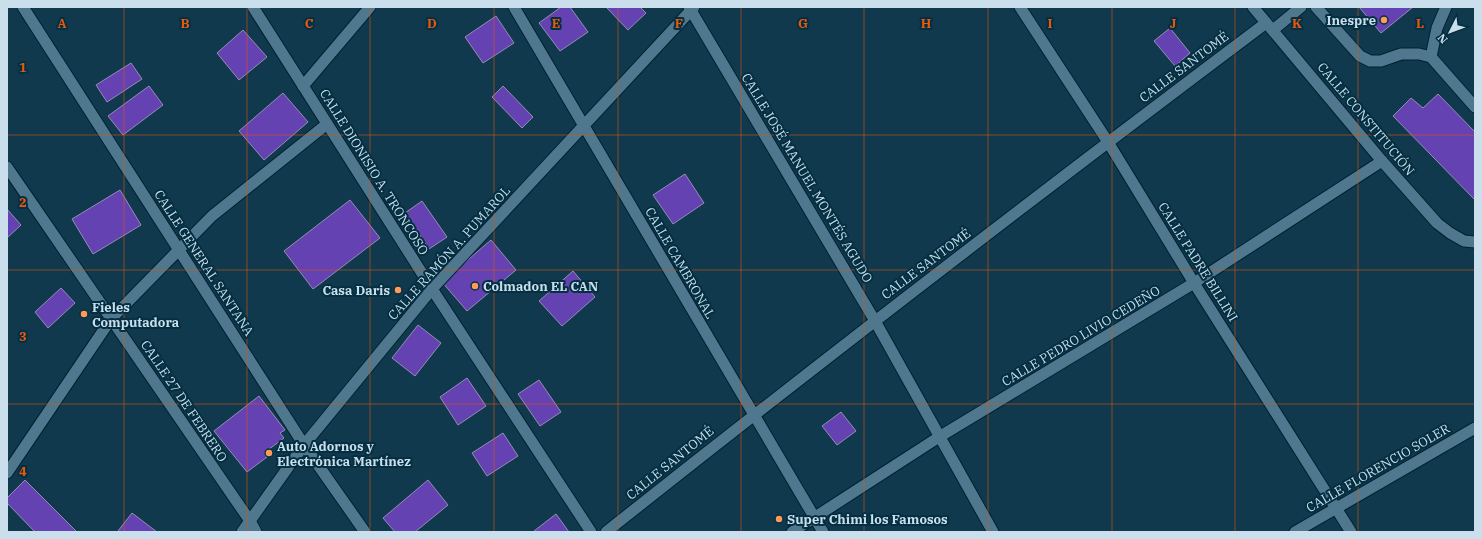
<svg xmlns="http://www.w3.org/2000/svg" width="1482" height="539" font-family="'IBM Plex Serif',serif">
  <style>
    .building { fill: #6542b2; stroke: #948db3 }
    .lines { fill: none; stroke-linecap: round; stroke-linejoin: round }
    .service-casing { stroke: #02202e; stroke-width: 13 }
    .minor-casing { stroke: #02202e; stroke-width: 13 }
    .service { stroke: #4f778d; stroke-width: 11 }
    .minor { stroke: #4f778d; stroke-width: 11 }
    .grid { fill: none; stroke: #e8590c; stroke-width: 1; stroke-opacity: 0.55 }
    .poi-dot { fill: #fe9b58; stroke: #042f42; stroke-width: 1.5 }
    .labels { text-anchor: middle; dominant-baseline: central; stroke-width: 4; stroke-linejoin: round; paint-order: stroke }
    .poi-label { font-size: 13px; font-weight: bold; fill: #cadfeb; stroke: #042f42; text-anchor: start }
    .street-label { font-size: 13px; fill: #cadfeb; stroke: #042f42 }
    .grid-label { font-size: 13px; text-anchor: middle; font-weight: bold; fill: #e8590c; stroke: #042f42; stroke-width: 4; stroke-linejoin: round; paint-order: stroke }
  </style>
  <rect width="100%" height="100%" fill="#11394d"/>
  <g class="building">
    <path d="M561 7H570L588 32 560 51 539 23Z"/>
    <path d="M606 7H640L646 13 628 30Z"/>
    <path d="M1359 7H1413L1381 33Z"/>
    <path d="M496 16 514 43 483 63 465 37Z"/>
    <path d="M1170 28 1190 53 1175 66 1154 41Z"/>
    <path d="M243 30 267 57 239 80 217 53Z"/>
    <path d="M131 63 142 79 107 102 96 85Z"/>
    <path d="M149 86 163 105 123 135 108 116Z"/>
    <path d="M503 86 533 117 522 128 492 97Z"/>
    <path d="M283 93 308 122 264 160 239 131Z"/>
    <path d="M1438 94 1475 132V200L1393 116 1411 98 1423 108Z"/>
    <path d="M685 174 704 203 673 224 653 195Z"/>
    <path d="M120 190 141 225 93 254 72 219Z"/>
    <path d="M350 200 380 238 313 289 284 251Z"/>
    <path d="M422 201 447 237 429 249 405 213Z"/>
    <path d="M7 209 21 225 7 238Z"/>
    <path d="M491 240 516 270 467 311 442 282Z"/>
    <path d="M573 271 595 297 562 326 539 301Z"/>
    <path d="M61 288 75 303 48 328 35 312Z"/>
    <path d="M418 325 441 343 415 376 392 358Z"/>
    <path d="M467 378 486 406 458 425 440 397Z"/>
    <path d="M539 380 561 412 540 426 518 394Z"/>
    <path d="M259 396 285 430 280 433 284 438 264 453 267 457 247 472 214 431Z"/>
    <path d="M841 412 856 431 837 445 822 426Z"/>
    <path d="M503 433 518 456 487 476 472 453Z"/>
    <path d="M25 480 77 532H35L7 503V498Z"/>
    <path d="M428 480 448 505 415 532H395L383 518Z"/>
    <path d="M132 513 157 532H120L118 531Z"/>
    <path d="M556 514 569 532H535L534 531Z"/>
  </g>
  <g class="lines">
    <g class="service-casing">
      <g id="service">
        <path d="M1316 7 1360 56 1370 61H1381L1401 54H1419L1431 57 1475 107"/>
        <path d="M1273 30 1301 7"/>
        <path d="M1431 57 1437 28 1446 7"/>
      </g>
    </g>
    <g class="minor-casing">
      <g id="minor">
        <path d="M23 7 304 445 365 532"/>
        <path d="M253 7 432 289 591 532"/>
        <path d="M514 7 823 532"/>
        <path d="M689 7 875 321 993 532"/>
        <path d="M1020 7 1108 142 1194 283 1351 532"/>
        <path d="M1253 7 1382 161 1437 223 1450 233 1464 241 1475 242"/>
        <path d="M303 86 370 7"/>
        <path d="M7 167 250 521 256 532"/>
        <path d="M7 473 111 319 212 216 327 124"/>
        <path d="M242 532 304 445 432 289 694 7"/>
        <path d="M606 532C824 359 1044 190 1266 23"/>
        <path d="M792 532 939 437 1194 283 1382 161"/>
        <path d="M1295 532 1475 428"/>
      </g>
    </g>
    <use href="#service" class="service"/>
    <use href="#minor" class="minor"/>
  </g>
  <path class="grid" d="M124 7V532M247 7V532M370 7V532M494 7V532M618 7V532M741 7V532M864 7V532M988 7V532M1112 7V532M1235 7V532M1358 7V532M7 135H1475M7 270H1475M7 404H1475"/>
  <g class="poi-dot">
    <circle cx="1384" cy="20" r="4"/>
    <circle cx="475" cy="286" r="4"/>
    <circle cx="398" cy="290" r="4"/>
    <circle cx="84" cy="314" r="4"/>
    <circle cx="269" cy="453" r="4"/>
    <circle cx="779" cy="519" r="4"/>
  </g>
  <g class="labels">
    <g class="poi-label">
      <text x="1376" y="20" text-anchor="end">Inespre</text>
      <text x="483" y="286">Colmadon EL CAN</text>
      <text x="390" y="290" text-anchor="end">Casa Daris</text>
      <text x="92" y="307">Fieles<tspan x="92" dy="15">Computadora</tspan></text>
      <text x="277" y="446">Auto Adornos y<tspan x="277" dy="15">Electrónica Martínez</tspan></text>
      <text x="787" y="519">Super Chimi los Famosos</text>
    </g>
    <g class="street-label">
      <text transform="translate(1184 67) rotate(-37)">CALLE SANTOMÉ</text>
      <text transform="translate(1366 119) rotate(50)">CALLE CONSTITUCIÓN</text>
      <text transform="translate(374 172) rotate(58)">CALLE DIONISIO A. TRONCOSO</text>
      <text transform="translate(807 178) rotate(59)">CALLE JOSÉ MANUEL MONTÉS AGUDO</text>
      <text transform="translate(449 253) rotate(-48)">CALLE RAMÓN A. PUMAROL</text>
      <text transform="translate(1198 262) rotate(58)">CALLE PADRE BILLINI</text>
      <text transform="translate(204 263) rotate(57)">CALLE GENERAL SANTANA</text>
      <text transform="translate(680 263) rotate(60)">CALLE CAMBRONAL</text>
      <text transform="translate(926 264) rotate(-37)">CALLE SANTOMÉ</text>
      <text transform="translate(1081 336) rotate(-31)">CALLE PEDRO LIVIO CEDEÑO</text>
      <text transform="translate(184 401) rotate(56)">CALLE 27 DE FEBRERO</text>
      <text transform="translate(670 463) rotate(-39)">CALLE SANTOMÉ</text>
      <text transform="translate(1378 468) rotate(-30)">CALLE FLORENCIO SOLER</text>
    </g>
  </g>
  <g class="grid-label">
    <text x="62" y="28">A</text>
    <text x="185" y="28">B</text>
    <text x="309" y="28">C</text>
    <text x="432" y="28">D</text>
    <text x="556" y="28">E</text>
    <text x="679" y="28">F</text>
    <text x="803" y="28">G</text>
    <text x="926" y="28">H</text>
    <text x="1050" y="28">I</text>
    <text x="1173" y="28">J</text>
    <text x="1297" y="28">K</text>
    <text x="1420" y="28">L</text>
    <text x="23" y="72">1</text>
    <text x="23" y="207">2</text>
    <text x="23" y="341">3</text>
    <text x="23" y="476">4</text>
  </g>
  <rect width="1482" height="539" fill="none" stroke="#cadfeb" stroke-width="16"/>
  <g transform="translate(1450 32) rotate(228)" stroke="#042f42" stroke-width="3" paint-order="stroke">
  <path d="M0-3L7 15L0 10L-7 15Z" fill="#cadfeb"/>
  <text y="-6" font-size="11" font-weight="bold" text-anchor="middle" fill="#cadfeb">N</text>
  </g>
</svg>
